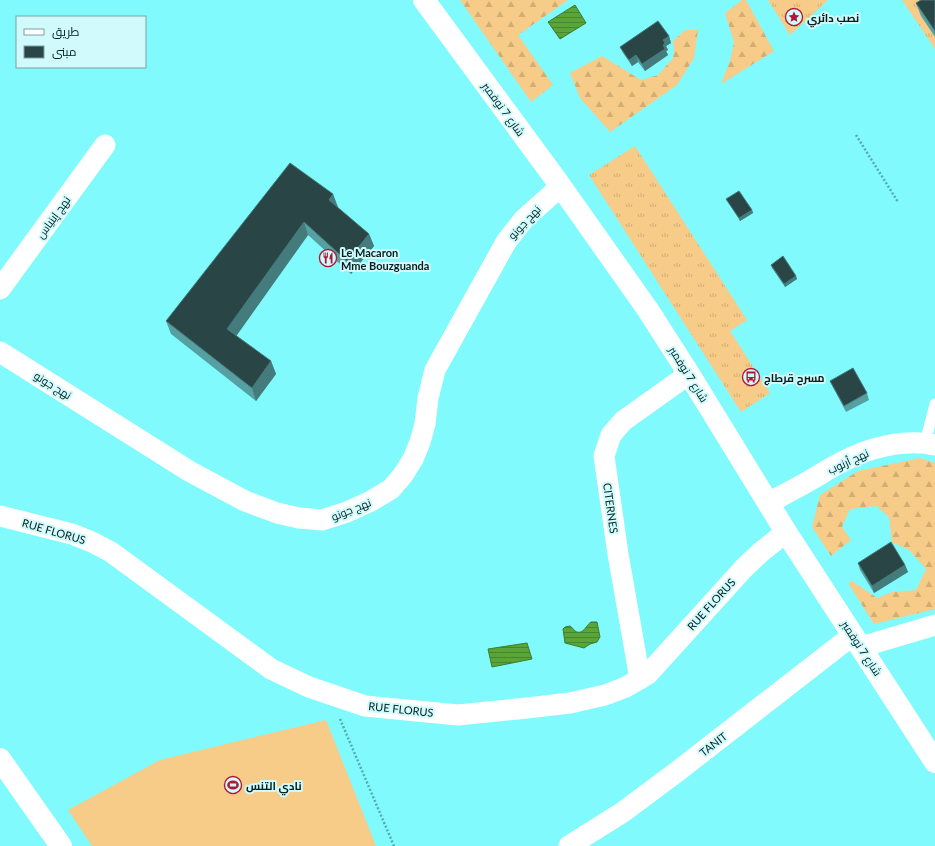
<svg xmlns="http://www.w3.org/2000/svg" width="935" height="846" font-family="Lato,Cairo,sans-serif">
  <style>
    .grass { fill: url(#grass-tufts) }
    .forest { fill: url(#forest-firs) }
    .pitch { fill: #f7cb88 }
    .water { fill: url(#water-rules); stroke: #3f7c30 }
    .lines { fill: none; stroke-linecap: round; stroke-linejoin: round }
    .path { stroke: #54acae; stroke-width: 2.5; stroke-dasharray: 2 2; stroke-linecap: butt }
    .service { stroke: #fff; stroke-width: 11 }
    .minor { stroke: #fff; stroke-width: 21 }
    .tertiary { stroke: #fff; stroke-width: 22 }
    .secondary { stroke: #fff; stroke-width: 22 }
    .wall { fill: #56a0a1 }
    .shaded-wall { fill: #447b7c }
    .building { fill: #2a4545; stroke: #447b7c }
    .labels { text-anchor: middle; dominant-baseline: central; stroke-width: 4; stroke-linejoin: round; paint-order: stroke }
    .poi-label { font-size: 11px; font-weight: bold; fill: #031e1f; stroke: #d0fafb; text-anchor: start }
    .street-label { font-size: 11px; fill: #031e1f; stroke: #d0fafb }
  </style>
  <defs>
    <pattern id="grass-tufts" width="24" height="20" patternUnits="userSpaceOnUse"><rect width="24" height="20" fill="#f7cb88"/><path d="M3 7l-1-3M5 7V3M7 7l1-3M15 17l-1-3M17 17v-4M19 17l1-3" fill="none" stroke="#d2ae75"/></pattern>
    <pattern id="forest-firs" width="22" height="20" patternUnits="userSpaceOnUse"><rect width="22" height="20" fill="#f7cb88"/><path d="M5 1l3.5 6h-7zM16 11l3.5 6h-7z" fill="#d2ae75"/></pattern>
    <pattern id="water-rules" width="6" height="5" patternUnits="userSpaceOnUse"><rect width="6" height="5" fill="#59a537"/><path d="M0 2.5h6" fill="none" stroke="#47862e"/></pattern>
  </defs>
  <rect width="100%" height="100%" fill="#81fafd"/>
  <g class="grass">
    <path d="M768 0H828L790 35Z"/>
    <path d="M902 0H935V49Z"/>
    <path d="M635 146 747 320 730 331 770 393 741 412 589 175Z"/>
  </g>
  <g class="forest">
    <path d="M460 0H568L518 35 553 85 531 102Z"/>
    <path d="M742 0H746L774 51 721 84 730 61 734 42 725 13Z"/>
    <path d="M685 30H698L694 58 677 85 610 132 580 98 570 73 602 56 641 80 658 75 673 58 674 50 673 41Z"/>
    <path d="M920 458 935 463V609L874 624 848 583 852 581 877 598 892 592 916 590 926 569 909 550 892 542 889 517 876 506 850 509 842 527 851 540 831 556 812 527 820 495 858 471Z"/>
  </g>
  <path class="pitch" d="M326 720 376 846H92L68 810 160 760Z"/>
  <g class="water">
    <path d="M575 5 586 23 560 39 548 22Z"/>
    <path d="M591 622H597L600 637 597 642 590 644 584 648 565 643 563 629 565 627 570 626C572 627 573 629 575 631 583 636 586 625 591 622Z"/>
    <path d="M527 643 532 659 492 667 488 649Z"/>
  </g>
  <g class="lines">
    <g class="path">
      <path d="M856 135 898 202"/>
      <path d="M340 719 394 846"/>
    </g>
    <path class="service" d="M925 443 935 404"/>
    <g class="minor">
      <path d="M0 289 105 145"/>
      <path d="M0 352 189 471 245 501 277 513 299 518 322 520 347 512 371 501 391 489 403 475 413 459 420 442 425 424 428 398 435 370 506 242 524 219 560 187"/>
      <path d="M768 503C783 495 799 487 814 478 823 473 831 467 840 463 867 448 905 438 935 445"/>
      <path d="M0 516 72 534 92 542 111 552 271 669 309 687 365 706 458 715 527 708 570 703 605 695 626 687 648 674 744 568 761 552 786 532"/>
      <path d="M861 647 935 625"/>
      <path d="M640 679 618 554 604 456 611 435 623 421 689 374"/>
      <path d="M569 846 623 812 678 771 853 635"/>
    </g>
    <path class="tertiary" d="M0 759 61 846"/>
    <path class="secondary" d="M424 0 557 181 648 310 689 374 786 532 935 762"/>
  </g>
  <g class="wall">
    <path d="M935 0V37L921 16 916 3Z"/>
    <path d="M669 36 671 43 666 46 668 50 666 51 668 55 645 71 638 62 632 66 623 53 620 47Z"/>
    <path d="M333 194 337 207 369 234 374 246 351 274 308 235 236 336 271 361 276 374 256 401 171 334 166 321Z"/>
    <path d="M726 199 752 210 753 213 740 221 728 202Z"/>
    <path d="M771 265 796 276 797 279 785 287 772 268Z"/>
    <path d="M830 381 867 393 869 400 846 412 833 387Z"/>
    <path d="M858 563 905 565 908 572 874 593 860 570Z"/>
  </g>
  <g class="shaded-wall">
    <path d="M669 36 671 43 666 46 668 50 666 51 668 55 645 71 642 64 663 45V40Z"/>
    <path d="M636 55 638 62 632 66 629 60Z"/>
    <path d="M333 194 338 207 333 213 329 200Z"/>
    <path d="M752 210 753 213 740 221 739 218Z"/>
    <path d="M304 222 308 235 232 342 227 329Z"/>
    <path d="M369 234 374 246 351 274 347 261Z"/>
    <path d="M796 276 797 279 785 287 784 284Z"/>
    <path d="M271 361 276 374 256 401 252 388Z"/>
    <path d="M905 565 908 572 874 593 872 586Z"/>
  </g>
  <g class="building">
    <path d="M921 0H935V31L916 3Z"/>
    <path d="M658 21 669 36 663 40 665 43 663 45 665 49 642 64 636 55 629 60 620 47Z"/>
    <path d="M290 163 333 194 329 200 369 234 347 261 304 222 227 329 271 361 252 388 166 321Z"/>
    <path d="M739 191 752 210 739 218 726 199Z"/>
    <path d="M783 256 796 276 784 284 771 265Z"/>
    <path d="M853 368 867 393 844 406 830 381Z"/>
    <path d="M891 542 905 565 872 586 858 563Z"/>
  </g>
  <defs>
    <g id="sight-ring" transform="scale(0.9)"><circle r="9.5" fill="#d0fafb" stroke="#ad1937" stroke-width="1.5"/><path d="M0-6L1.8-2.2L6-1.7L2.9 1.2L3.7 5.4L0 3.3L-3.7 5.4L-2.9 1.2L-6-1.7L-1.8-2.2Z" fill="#ad1937"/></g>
    <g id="restaurant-ring" transform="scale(0.9)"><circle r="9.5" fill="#d0fafb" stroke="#ad1937" stroke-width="1.5"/><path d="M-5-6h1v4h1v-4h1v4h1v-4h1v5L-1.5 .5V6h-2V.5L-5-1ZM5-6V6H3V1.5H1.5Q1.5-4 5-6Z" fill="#ad1937"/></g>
    <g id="bus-ring" transform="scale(0.9)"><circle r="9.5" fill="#d0fafb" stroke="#ad1937" stroke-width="1.5"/><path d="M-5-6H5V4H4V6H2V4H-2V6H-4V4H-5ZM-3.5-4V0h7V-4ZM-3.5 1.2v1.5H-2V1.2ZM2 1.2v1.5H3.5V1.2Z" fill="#ad1937"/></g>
    <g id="stadium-ring" transform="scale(0.9)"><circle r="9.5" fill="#d0fafb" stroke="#ad1937" stroke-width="1.5"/><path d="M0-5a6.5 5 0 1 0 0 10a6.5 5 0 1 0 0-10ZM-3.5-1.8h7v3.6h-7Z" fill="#ad1937"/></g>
  </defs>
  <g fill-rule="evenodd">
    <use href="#sight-ring" x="794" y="17"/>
    <use href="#restaurant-ring" x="328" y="258"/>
    <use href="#bus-ring" x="751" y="377"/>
    <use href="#stadium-ring" x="233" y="785"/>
  </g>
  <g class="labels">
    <g class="poi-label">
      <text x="807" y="17">نصب دائري</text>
      <text x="341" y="252">Le Macaron<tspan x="341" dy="13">Mme Bouzguanda</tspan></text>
      <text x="764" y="377">مسرح قرطاج</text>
      <text x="246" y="785">نادي التنس</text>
    </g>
    <g class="street-label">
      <text transform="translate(504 109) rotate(54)">شارع 7 نوفمبر</text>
      <text transform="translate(53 217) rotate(-54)">نهج إينياس</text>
      <text transform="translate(524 222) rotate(-47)">نهج جونو</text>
      <text transform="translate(689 374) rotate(58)">شارع 7 نوفمبر</text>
      <text transform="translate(53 385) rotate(32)">نهج جونو</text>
      <text transform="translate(848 461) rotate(-25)">نهج أرنوب</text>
      <text transform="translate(611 508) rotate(82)">CITERNES</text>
      <text transform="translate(351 509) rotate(-22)">نهج جونو</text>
      <text transform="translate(54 531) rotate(16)">RUE FLORUS</text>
      <text transform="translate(711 604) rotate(-48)">RUE FLORUS</text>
      <text transform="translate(862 648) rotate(57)">شارع 7 نوفمبر</text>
      <text transform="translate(401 709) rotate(6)">RUE FLORUS</text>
      <text transform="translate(713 744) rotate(-38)">TANIT</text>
    </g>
  </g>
  <rect x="16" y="16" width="130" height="52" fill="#d0fafb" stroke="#7ea2a3"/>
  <rect x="24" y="29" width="20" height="6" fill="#ffffff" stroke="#7ea2a3"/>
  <text x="52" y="36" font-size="12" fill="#031e1f">طريق</text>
  <rect x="24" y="46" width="20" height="12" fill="#2a4545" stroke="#7ea2a3"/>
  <text x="52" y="56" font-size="12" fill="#031e1f">مبنى</text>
</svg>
